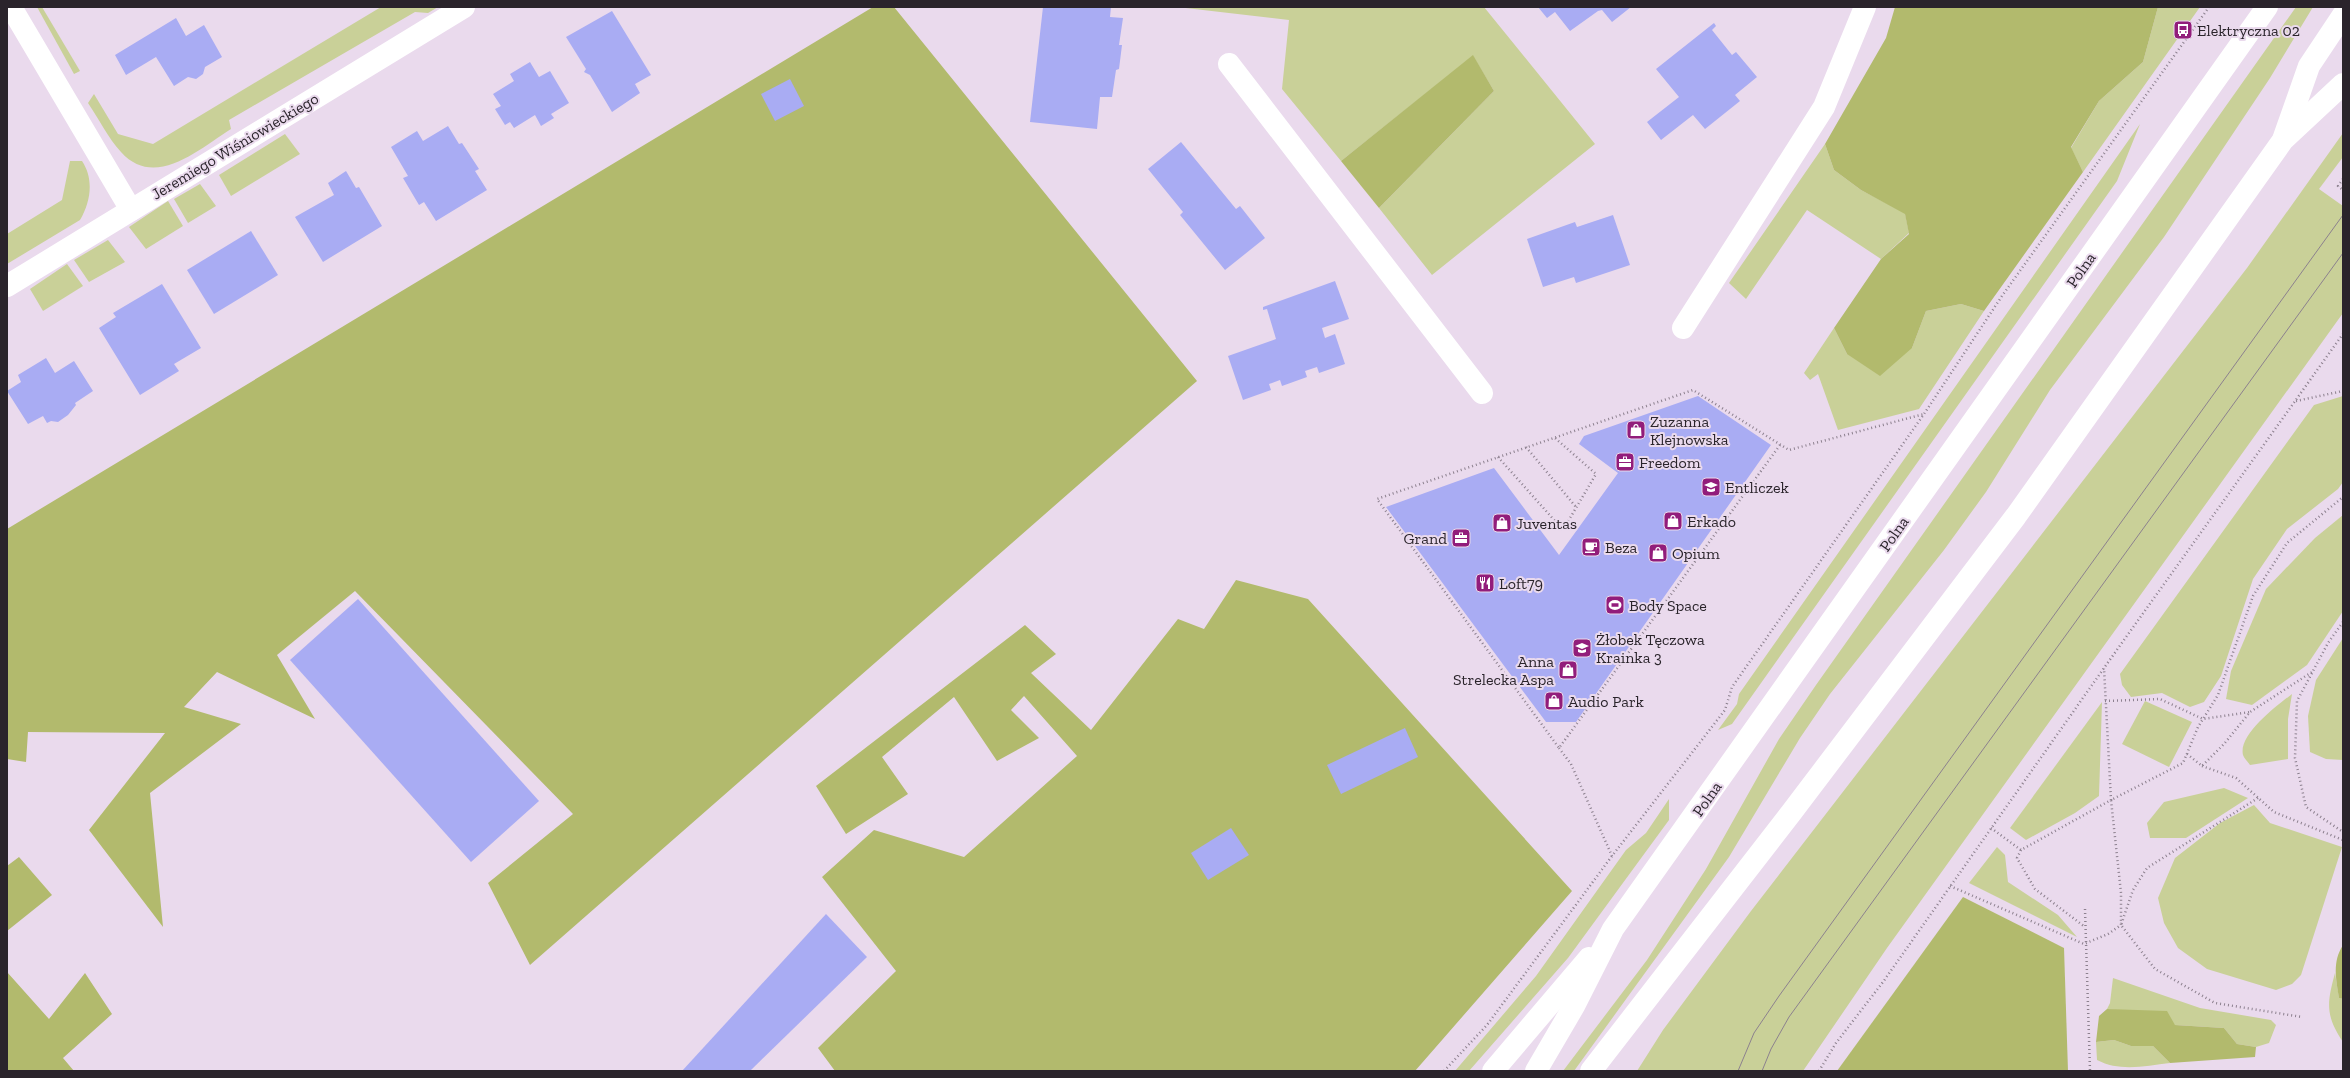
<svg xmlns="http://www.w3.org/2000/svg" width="2350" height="1078" font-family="'Zilla Slab',serif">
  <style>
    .green { fill: #c9d098 }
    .forest { fill: #b2ba6d }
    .building { fill: #a9acf3 }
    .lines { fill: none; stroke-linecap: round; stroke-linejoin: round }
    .path { stroke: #8d818f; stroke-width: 2.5; stroke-dasharray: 1 3; stroke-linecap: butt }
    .minor { stroke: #fff; stroke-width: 22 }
    .tram { stroke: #8c818e; stroke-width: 1 }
    .labels { text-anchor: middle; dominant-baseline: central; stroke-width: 4; stroke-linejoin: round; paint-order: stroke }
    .poi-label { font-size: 16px; fill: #2a242b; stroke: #eadaed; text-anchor: start }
    .street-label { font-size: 16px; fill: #2a242b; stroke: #eadaed }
  </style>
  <rect width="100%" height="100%" fill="#eadaed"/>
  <g class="green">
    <path d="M37 7H42L80 71 74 74Z"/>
    <path d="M381 7H438L428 13 415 12 229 120 231 129C199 149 155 190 121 152 108 138 99 119 88 103L94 94 118 134 153 144Z"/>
    <path d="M1177 7H1484L1595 144 1432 275 1379 208 1494 91 1473 56 1341 161 1282 89 1289 20Z"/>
    <path d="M2158 7H2200L2083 172 2071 148 2099 101 2143 62Z"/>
    <path d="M2296 7H2313L2270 78 2164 237 2050 390 1986 492 1944 550 1830 694 1800 738 1729 857 1574 1071H1563L1647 960 1706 869 1779 739 1816 685Z"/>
    <path d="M2140 124 2117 181 1732 724 1718 730 1737 704 1739 694Z"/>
    <path d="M2343 133V157L2319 189 2343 206V313L1887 948 1803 1071H1637L1663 1030 1751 911 2247 268Z"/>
    <path d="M285 134 300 154 231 196 219 175Z"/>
    <path d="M1825 144 1834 170 1861 190 1905 213 1909 233 1881 259 1807 210 1746 299 1729 283Z"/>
    <path d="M70 161H82C94 179 91 201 80 220L7 264V234L62 200Z"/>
    <path d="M200 184 216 206 188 223 174 199Z"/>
    <path d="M168 201 183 226 146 249 129 227Z"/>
    <path d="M108 240 125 262 89 282 74 260Z"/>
    <path d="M67 264 83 286 43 311 30 289Z"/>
    <path d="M1961 304 1984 311 1919 409 1838 430 1818 374 1810 380 1804 373 1834 328 1847 354 1912 348 1926 311Z"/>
    <path d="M2343 396V482L2338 489 2287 529 2253 579 2221 676 2204 702 2190 707 2162 693 2131 697 2122 685 2120 674 2314 405Z"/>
    <path d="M2343 515V611L2307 665 2252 705 2226 699 2231 671 2266 589 2315 538Z"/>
    <path d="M2343 638V760L2326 759 2310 752 2308 716 2316 680Z"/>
    <path d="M2292 694 2288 719V759L2250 765C2248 762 2244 758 2243 755 2238 734 2278 705 2292 694Z"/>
    <path d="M2145 701 2192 722 2169 767 2122 744Z"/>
    <path d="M2102 702 2099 796 2075 813 2026 840 2010 828Z"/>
    <path d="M2224 788 2248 798 2186 838H2150L2147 823 2164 802Z"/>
    <path d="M1669 799V820L1568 958 1469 1071H1455L1536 976 1626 850 1646 833Z"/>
    <path d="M2254 805 2270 823 2342 847 2301 975 2292 984 2276 990 2207 969 2178 948 2164 923 2158 898 2175 858 2220 823Z"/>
    <path d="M1997 847 2005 855 2008 882 2058 915 2077 937 1969 883Z"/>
    <path d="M2335 973 2339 998 2343 999V1042C2325 1015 2327 1003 2335 973Z"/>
    <path d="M2113 978 2200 1008 2271 1020 2276 1025 2269 1043 2256 1047 2237 1044 2224 1028 2175 1025 2123 1011 2107 1009 2110 1003Z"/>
    <path d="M2114 1040 2131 1046H2153L2170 1063C2145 1066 2120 1072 2097 1060L2096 1042Z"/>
  </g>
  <g class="forest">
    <path d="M873 7H894L1197 381 530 965 488 883 573 814 355 591 277 655 315 719 217 672 184 707 241 724 150 793 163 927 89 830 165 733 28 732 26 762 7 759V529Z"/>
    <path d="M1895 7H2158L2143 62 2099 101 2071 147 2083 172 1984 311 1961 304 1926 311 1912 348 1880 376 1847 354 1834 328 1881 259 1909 234 1905 214 1861 190 1834 170 1825 144 1886 38Z"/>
    <path d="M1473 55 1494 91 1379 208 1341 161Z"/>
    <path d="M1236 580 1308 599 1572 891 1415 1071H835L818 1048 896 971 822 877 874 830 964 857 1077 756 1024 696 1011 710 1039 738 997 761 954 697 882 757 908 794 846 834 816 786 1025 625 1056 654 1031 673 1091 730 1178 619 1204 629Z"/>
    <path d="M19 857 52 895 7 931V866Z"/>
    <path d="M1963 897 2064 948 2068 1071H1837Z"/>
    <path d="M2343 945V999L2339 998C2336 979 2332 962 2343 945Z"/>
    <path d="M7 972 49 1019 85 973 112 1014 63 1058 74 1071H7Z"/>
    <path d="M2107 1009 2167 1011 2175 1025 2224 1028 2237 1044 2256 1047 2255 1057 2170 1063 2153 1046H2131L2114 1040 2096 1042 2099 1016Z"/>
  </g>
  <g class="building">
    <path d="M1043 7H1111L1110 17 1123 18 1119 45H1122L1119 69 1116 70 1112 97H1100L1097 129 1030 122Z"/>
    <path d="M1538 7H1631L1612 22 1602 10 1598 11 1570 31 1555 12 1547 18Z"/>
    <path d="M612 11 651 75 635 84 640 93 612 112 590 75 584 72 586 69 566 37Z"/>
    <path d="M176 18 186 36 204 25 222 57 205 67 203 74 196 79 188 77 174 86 156 57 126 75 115 55Z"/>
    <path d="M1714 23 1716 26 1712 30 1732 55 1736 52 1757 77 1735 95 1740 101 1705 129 1693 115 1661 140 1647 122 1679 97 1656 69Z"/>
    <path d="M530 62 539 77 550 71 569 103 551 114 554 118 541 126 535 115 514 128 510 122 505 125 495 109 501 106 493 94 514 81 510 74Z"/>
    <path d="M790 79 804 106 775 121 761 94Z"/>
    <path d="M448 126 459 144 462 143 479 169 475 171 487 190 436 221 424 202 419 205 403 178 408 176 391 147 417 131 423 141Z"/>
    <path d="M1181 142 1236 209 1240 206 1265 238 1225 270 1180 215 1183 212 1148 169Z"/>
    <path d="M346 171 356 188 359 187 382 226 323 262 295 217 334 195 328 183Z"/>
    <path d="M1613 215 1630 265 1576 283 1574 277 1543 287 1527 239 1575 222 1577 227Z"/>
    <path d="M251 231 278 275 214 314 187 270Z"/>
    <path d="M1335 281 1349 319 1322 328 1325 338 1335 334 1345 364 1319 373 1317 367 1305 371 1307 377 1282 386 1280 380 1269 384 1271 390 1243 400 1228 356 1276 339 1267 309 1263 310V307Z"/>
    <path d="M162 284 201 348 174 364 179 371 140 395 99 328 116 317 113 313Z"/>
    <path d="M46 358 55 373 74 361 93 391 75 403 76 405 68 415 58 422 51 421 47 423 43 416 28 424 7 391 21 382 18 375Z"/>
    <path d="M1698 396 1771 445 1576 722H1546L1386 507 1494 468 1559 555 1618 473 1579 444 1584 436Z"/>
    <path d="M358 599 539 801 471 862 290 660Z"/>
    <path d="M1405 728 1418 757 1341 794 1327 765Z"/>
    <path d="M1231 828 1249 855 1208 880 1191 853Z"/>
    <path d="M826 914 867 957 750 1071H682Z"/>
  </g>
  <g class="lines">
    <g class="path">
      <path d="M2343 179 2338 186 2343 190"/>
      <path d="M2296 401 2343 391"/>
      <path d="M1780 445 1559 748 1377 499 1693 390 1789 450 1924 414"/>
      <path d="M1526 447 1576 507"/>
      <path d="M1498 457 1563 530 1596 474 1555 438"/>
      <path d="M2343 622 2328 643 2297 701 2295 758 2306 807 2343 832"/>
      <path d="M2105 701 2160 699 2203 719 2250 712"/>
      <path d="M1559 748 1571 764 1612 856"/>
      <path d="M2187 754 2202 766 2224 744 2250 712 2312 672"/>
      <path d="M2202 766 2236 778 2274 812 2343 840"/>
      <path d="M2258 798 2147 868 2133 890 2121 925 2155 969 2215 1003 2302 1017"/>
      <path d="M1991 828 2021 850 2111 800 2104 668"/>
      <path d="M2021 850 2017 858 2035 889 2085 927"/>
      <path d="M1950 886 2084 944 2108 934 2121 925V893L2111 800 2183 763 2198 727 2218 695 2253 596 2287 543 2343 497"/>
      <path d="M2085 909 2090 1071"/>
      <path d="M1444 1071 1487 1025 1612 856 1725 710 1732 687 1924 414 2002 296 2209 7"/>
      <path d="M1819 1071 1836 1043 1883 982 2104 668 2343 334"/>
    </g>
    <g class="minor">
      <path d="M11 7 131 210"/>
      <path d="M1229 64 1482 393"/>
      <path d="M2284 137 2309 66 2343 15"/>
      <path d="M7 286 464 7"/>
      <path d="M1683 328 1824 107 1865 7"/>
      <path d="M1493 1071 1589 958"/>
      <path d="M1536 1071 1574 1006 1613 929 2267 7"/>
      <path d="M1591 1071 1791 813 2016 516 2283 140 2343 84"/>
    </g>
    <g class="tram">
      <path d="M1738 1071 1754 1033 1779 996 2343 215"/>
      <path d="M1762 1071 1771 1049 1789 1017 2343 253"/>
    </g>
  </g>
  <defs>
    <g id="bus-square" transform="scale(1)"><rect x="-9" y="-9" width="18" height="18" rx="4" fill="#921d7b" stroke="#eadaed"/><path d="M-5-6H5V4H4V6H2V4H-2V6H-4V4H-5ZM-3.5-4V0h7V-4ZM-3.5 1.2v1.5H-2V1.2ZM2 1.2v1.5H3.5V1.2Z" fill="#fff"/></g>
    <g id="shop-square" transform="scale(1)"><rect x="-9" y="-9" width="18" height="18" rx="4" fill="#921d7b" stroke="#eadaed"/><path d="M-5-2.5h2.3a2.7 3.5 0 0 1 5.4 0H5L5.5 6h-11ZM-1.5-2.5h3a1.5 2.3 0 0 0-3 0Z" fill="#fff"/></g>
    <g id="office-square" transform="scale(1)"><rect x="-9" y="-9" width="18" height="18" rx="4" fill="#921d7b" stroke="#eadaed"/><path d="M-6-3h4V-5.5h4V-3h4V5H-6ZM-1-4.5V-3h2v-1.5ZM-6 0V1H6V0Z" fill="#fff"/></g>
    <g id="school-square" transform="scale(1)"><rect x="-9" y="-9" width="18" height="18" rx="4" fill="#921d7b" stroke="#eadaed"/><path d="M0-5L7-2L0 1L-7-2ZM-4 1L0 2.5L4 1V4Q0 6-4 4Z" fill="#fff"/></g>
    <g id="cafe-square" transform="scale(1)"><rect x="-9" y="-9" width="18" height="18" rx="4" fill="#921d7b" stroke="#eadaed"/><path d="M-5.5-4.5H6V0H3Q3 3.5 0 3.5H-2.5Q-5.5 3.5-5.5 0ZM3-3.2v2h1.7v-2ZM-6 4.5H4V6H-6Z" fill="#fff"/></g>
    <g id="restaurant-square" transform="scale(1)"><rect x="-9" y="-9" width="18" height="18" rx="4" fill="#921d7b" stroke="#eadaed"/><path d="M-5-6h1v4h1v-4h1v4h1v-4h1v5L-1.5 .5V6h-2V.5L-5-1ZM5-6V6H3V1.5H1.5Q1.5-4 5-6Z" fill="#fff"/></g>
    <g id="stadium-square" transform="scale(1)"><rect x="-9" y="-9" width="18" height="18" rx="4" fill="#921d7b" stroke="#eadaed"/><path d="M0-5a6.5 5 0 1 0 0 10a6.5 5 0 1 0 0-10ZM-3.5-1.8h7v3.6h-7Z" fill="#fff"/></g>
  </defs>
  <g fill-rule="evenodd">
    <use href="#bus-square" x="2183" y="30"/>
    <use href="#shop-square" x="1636" y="430"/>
    <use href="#office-square" x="1625" y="462"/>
    <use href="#school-square" x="1711" y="487"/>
    <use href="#shop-square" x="1673" y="521"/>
    <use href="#shop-square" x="1502" y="523"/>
    <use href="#office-square" x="1461" y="538"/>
    <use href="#cafe-square" x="1591" y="547"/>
    <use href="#shop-square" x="1658" y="553"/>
    <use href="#restaurant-square" x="1485" y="583"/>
    <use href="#stadium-square" x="1615" y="605"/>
    <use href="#school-square" x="1582" y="648"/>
    <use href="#shop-square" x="1568" y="670"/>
    <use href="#shop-square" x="1554" y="701"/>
  </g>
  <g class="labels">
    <g class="poi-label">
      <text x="2197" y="30">Elektryczna 02</text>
      <text x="1650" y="421">Zuzanna<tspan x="1650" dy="18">Klejnowska</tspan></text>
      <text x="1639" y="462">Freedom</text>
      <text x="1725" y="487">Entliczek</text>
      <text x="1687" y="521">Erkado</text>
      <text x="1516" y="523">Juventas</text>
      <text x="1447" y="538" text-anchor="end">Grand</text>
      <text x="1605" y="547">Beza</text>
      <text x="1672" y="553">Opium</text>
      <text x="1499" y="583">Loft79</text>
      <text x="1629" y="605">Body Space</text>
      <text x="1596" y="639">Żłobek Tęczowa<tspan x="1596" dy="18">Krainka 3</tspan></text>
      <text x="1554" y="661" text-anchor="end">Anna<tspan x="1554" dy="18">Strelecka Aspa</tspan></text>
      <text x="1568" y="701">Audio Park</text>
    </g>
    <g class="street-label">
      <text transform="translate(235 146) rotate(-31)">Jeremiego Wiśniowieckiego</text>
      <text transform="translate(2081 270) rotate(-55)">Polna</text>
      <text transform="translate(1894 534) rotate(-55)">Polna</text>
      <text transform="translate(1707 799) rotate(-55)">Polna</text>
    </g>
  </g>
  <rect width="2350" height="1078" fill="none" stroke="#2a242b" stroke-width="16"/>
</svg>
